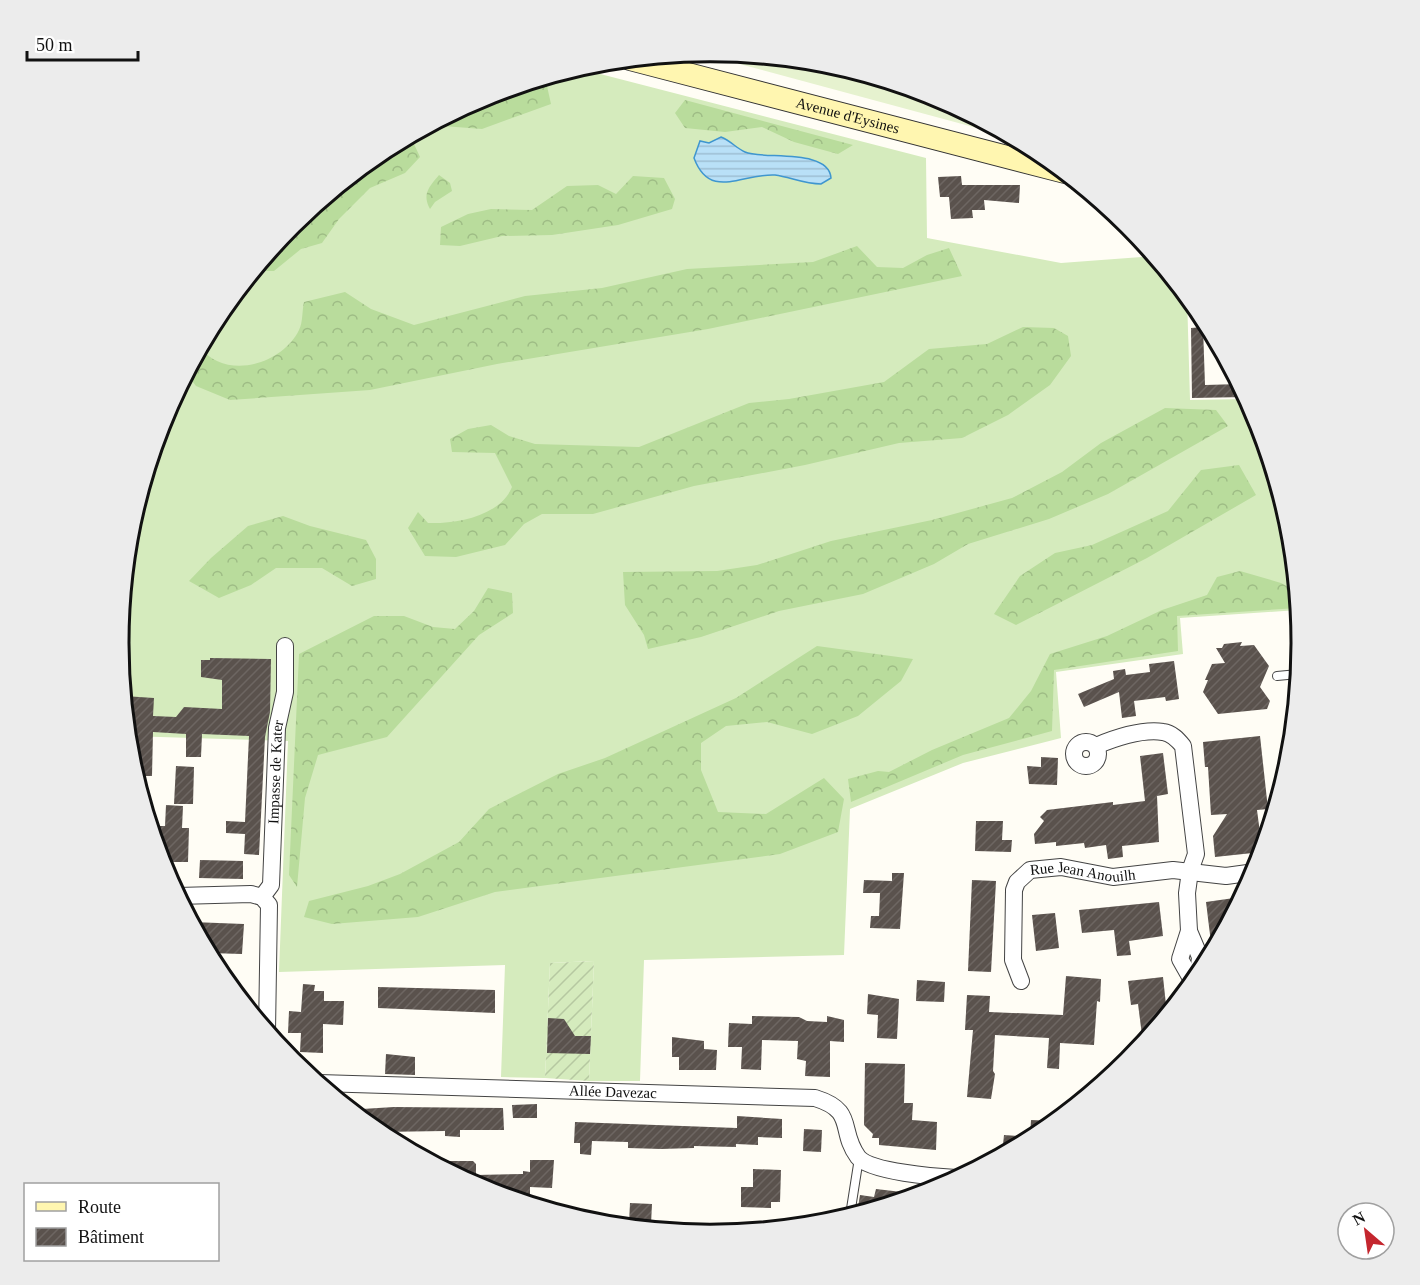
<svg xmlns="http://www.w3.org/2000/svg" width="1420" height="1285" font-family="'Times New Roman',serif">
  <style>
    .grass { fill: #d5ebbd }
    .forest { fill: url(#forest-crowns) }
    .garden { fill: url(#garden-furrows) }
    .pitch { fill: #e6f2cf }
    .water { fill: url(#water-rules); stroke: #3f96cf; stroke-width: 1.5 }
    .building { fill: url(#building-hatch) }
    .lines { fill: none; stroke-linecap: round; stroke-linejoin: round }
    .lane-casing { stroke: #444; stroke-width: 10 }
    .street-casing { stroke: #444; stroke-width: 18 }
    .secondary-casing { stroke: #333; stroke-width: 24 }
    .path { stroke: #333; stroke-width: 3; stroke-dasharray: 6 3; stroke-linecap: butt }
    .lane { stroke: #fff; stroke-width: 8 }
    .street { stroke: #fff; stroke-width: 16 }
    .secondary { stroke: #fff6b0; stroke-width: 22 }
    .labels { text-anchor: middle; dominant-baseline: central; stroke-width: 6; stroke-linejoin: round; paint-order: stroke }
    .street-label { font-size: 15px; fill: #111; stroke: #fff }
    .rim { fill: none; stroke: #111; stroke-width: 3 }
  </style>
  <defs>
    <pattern id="forest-crowns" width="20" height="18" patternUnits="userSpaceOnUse" patternTransform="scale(1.5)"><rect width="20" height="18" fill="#b9dc9c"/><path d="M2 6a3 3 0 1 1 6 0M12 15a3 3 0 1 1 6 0" fill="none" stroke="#9ebc85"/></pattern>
    <pattern id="garden-furrows" width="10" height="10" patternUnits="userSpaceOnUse" patternTransform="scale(1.5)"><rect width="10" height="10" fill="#d5ebbd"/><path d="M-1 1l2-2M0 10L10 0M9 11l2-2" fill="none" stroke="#b6c8a1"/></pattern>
    <pattern id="water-rules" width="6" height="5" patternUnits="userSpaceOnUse" patternTransform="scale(1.5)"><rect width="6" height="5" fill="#b9e0f7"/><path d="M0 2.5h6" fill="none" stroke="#9ebfd3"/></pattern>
    <pattern id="building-hatch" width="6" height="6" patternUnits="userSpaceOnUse" patternTransform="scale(1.5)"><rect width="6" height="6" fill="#5a524d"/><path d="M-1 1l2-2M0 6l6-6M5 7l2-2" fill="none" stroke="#6d6662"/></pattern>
  </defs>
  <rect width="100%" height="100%" fill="#fffdf5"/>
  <path class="grass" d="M577 68 926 158 927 238 1061 263 1155 256 1187 296 1190 400 1247 399 1257 416 1290 527 1298 610 1180 618 1183 654 1056 672 1061 738 963 763 850 809 844 955 644 960 640 1081H589L594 961 550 963 545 1078 501 1077 505 965 279 972 288 741 128 736 119 642 130 527 164 416 218 314 292 224 382 150 484 96Z"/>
  <g class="forest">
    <path d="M545 77 551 104 482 129 430 125 484 96Z"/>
    <path d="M685 100 853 145 838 154 794 142 762 127 725 132 685 128 675 113Z"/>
    <path d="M395 144H414L420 157 405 173 370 188 339 219 322 243 301 249 274 271H260C280 222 341 184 382 151Z"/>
    <path d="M439 175 450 183 452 191 435 202 430 209C422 194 429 187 439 175Z"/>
    <path d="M633 176 664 178 675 199 672 209 618 225 552 235 502 236 460 246 440 245 441 227 468 214 491 209 532 210 567 186 598 185 616 194Z"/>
    <path d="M857 246 877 267 903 268 927 255 949 248 962 276 708 329 497 364 370 390 230 400 196 386 186 373 200 347C225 381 282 365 299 330 303 322 302 310 304 302L345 292 371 309 414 325 525 296 602 288 687 269 813 262Z"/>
    <path d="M1023 327 1054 328 1068 336 1071 356 1050 385 1008 415 962 438 899 443 805 465 694 486 593 514H542L524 524 505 545 456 557 425 556 408 528 418 512 428 523C457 524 500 516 512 487L495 453 452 452 450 439 468 429 491 425 509 436 535 444 639 447 749 403 789 399 884 382 929 349 987 344Z"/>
    <path d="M1165 408 1216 410 1228 426 1108 494 1049 519 968 544 934 564 863 594 779 611 701 637 648 649 644 635 625 605 623 572 717 571 757 565 831 541 932 520 1012 498 1062 472 1101 443Z"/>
    <path d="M1239 465 1256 495 1147 558 1016 625 994 614 1020 576 1055 553 1092 545 1168 511 1201 470Z"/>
    <path d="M283 516 310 526 366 540 376 559V579L352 586 322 568H276L251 585 219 598 189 581 211 558 248 526Z"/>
    <path d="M1240 571 1281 583 1296 591 1298 608 1177 616 1178 651 1054 670 1052 731 963 755 851 802 848 779 878 771 889 772 932 750 1009 718 1031 691 1050 654 1107 636 1162 610 1207 595 1217 577Z"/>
    <path d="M488 588 512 593 513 613 479 635 387 737 318 755 305 798 297 887 289 875 299 654 374 616H404L433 627 455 629 474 611Z"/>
    <path d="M817 646 913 659 901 681 858 716 812 734 767 722 726 726 701 743V770L718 812 766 814 824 778 844 799 838 832 780 854 495 892 418 917 332 924 304 917 309 901 368 886 400 874 459 842 489 809 558 774 605 758 736 698Z"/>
  </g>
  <path class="garden" d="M594 961 589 1081 545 1078 550 963Z"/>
  <path class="pitch" d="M710 51 826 62 937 96 1014 138 695 52Z"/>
  <path class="water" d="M721 137C731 141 736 148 745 152 763 160 829 148 831 178L821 184C804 184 790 177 775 175 742 173 710 201 694 158L700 141 709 143Z"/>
  <g class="building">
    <path d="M961 176 962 185H1020L1019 203 984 200 985 210H972L973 218 951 219 949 197H940L938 177Z"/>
    <path d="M1203 327 1205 385 1240 384 1246 397 1192 398 1191 328Z"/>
    <path d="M1242 642 1240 646 1254 645 1269 666 1260 687 1270 701 1267 709 1218 714 1203 692 1208 680H1205L1212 664 1225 663 1216 648H1222L1224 644Z"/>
    <path d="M210 658 271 659 270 712 265 737 259 855 244 854 245 834 226 833V821L245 822 249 736 202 734 201 757H186V734L153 732 152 776H137L130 758 124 696 154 698 153 716 176 717 184 707 222 709V680L201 677V660H210Z"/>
    <path d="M1174 661 1179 699 1166 701 1165 697 1134 701 1136 716 1122 718 1119 692 1084 707 1078 694 1114 679 1113 671 1125 669 1126 675 1150 672 1149 664Z"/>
    <path d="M1260 736 1268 809 1257 810 1260 833 1268 832 1262 852 1215 857 1213 836 1227 814 1211 815 1208 767H1205L1203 742Z"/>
    <path d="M1163 753 1168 794 1157 796 1159 842 1122 846 1123 857 1108 859 1106 845 1085 848 1084 843 1056 846V842L1035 844 1034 834 1044 821 1040 817 1047 810 1113 802V805L1145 801 1140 756Z"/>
    <path d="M1041 757 1058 758 1057 785 1029 784 1027 766 1041 767Z"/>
    <path d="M176 766 194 767 193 804H174Z"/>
    <path d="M166 805 183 806 182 828H189L188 862H161L154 836V826H165Z"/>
    <path d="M976 821H1003L1002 840H1012L1011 852 975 851Z"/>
    <path d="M200 860 243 861V879L199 878Z"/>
    <path d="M892 873H904L900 929 870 928 871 916H879L880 893H863L864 880 892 881Z"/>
    <path d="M972 880 996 881 991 972 968 971Z"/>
    <path d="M1241 897 1231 917 1212 951 1206 902Z"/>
    <path d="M1159 902 1163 936 1129 941 1131 955 1117 956 1114 930 1082 933 1079 910Z"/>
    <path d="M1055 913 1059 948 1036 951 1032 915Z"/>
    <path d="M192 922 244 924 242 954 209 953Z"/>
    <path d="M1066 976 1101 979 1100 1002 1097 1001 1094 1045 1060 1043 1059 1069 1047 1068 1049 1038 995 1035 993 1071 995 1074 991 1099 967 1097 973 1030H965L967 995 990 996 989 1012 1063 1015Z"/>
    <path d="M1163 977 1167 1014 1143 1043 1138 1004 1131 1005 1128 981Z"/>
    <path d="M917 980 945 982 944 1002 916 1001Z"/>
    <path d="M303 984 315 985 314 991H324V1001H344L343 1025 323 1024V1053L300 1052 301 1033H288L289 1011 301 1012Z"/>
    <path d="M378 987 495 990V1013L378 1008Z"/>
    <path d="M868 994 899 999 897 1039 877 1038 878 1015 867 1014Z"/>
    <path d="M752 1016 799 1017 807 1021 827 1022V1016L844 1020V1042L830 1041V1077L805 1076 806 1061 797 1059 798 1041 762 1040 761 1070 741 1069 742 1047H728L729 1023 752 1024Z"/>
    <path d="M548 1018 564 1019 575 1036H591L590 1054 547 1053Z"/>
    <path d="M672 1037 704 1041V1049L717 1050 716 1070H679V1057H672Z"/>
    <path d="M386 1054 415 1057V1075L385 1074Z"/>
    <path d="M865 1063 905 1064 904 1103H913L912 1120 937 1122 936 1150 879 1145V1138H872L873 1134 864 1125Z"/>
    <path d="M537 1104V1118H513L512 1105Z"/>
    <path d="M394 1107 503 1108 504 1130H460V1137L445 1136V1131L379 1132 362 1118V1109Z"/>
    <path d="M737 1116 782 1119V1138L758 1137V1145L736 1144V1147L694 1146V1148L661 1149 628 1148V1142L592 1141 591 1155 580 1154V1143H574L575 1122 737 1128Z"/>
    <path d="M1031 1120 1054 1121 1038 1134 1002 1154 1004 1135 1030 1137Z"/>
    <path d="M804 1129 822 1130 821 1152 803 1151Z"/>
    <path d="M530 1160H554L552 1188 530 1187V1203L483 1189 430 1161H473L476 1164V1175L523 1174V1171L530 1172Z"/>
    <path d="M753 1169 781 1170 780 1202H771V1208L741 1207V1187H753Z"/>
    <path d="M876 1189 919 1194 857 1213 860 1195 874 1197Z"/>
    <path d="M630 1203 652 1204 651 1224 629 1223Z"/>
  </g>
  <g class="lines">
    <g class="lane-casing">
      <g id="lane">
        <path d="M1277 676 1298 674"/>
        <path d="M850 1215 859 1158"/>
      </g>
    </g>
    <g class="street-casing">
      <g id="street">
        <circle cx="1086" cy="754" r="12"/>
        <path d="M1096 746C1115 738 1143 729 1163 732 1172 733 1178 740 1183 746L1196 854 1190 871 1187 893 1189 931 1200 957 1198 976"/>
        <path d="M178 896 251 894 262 897 269 905 267 1031"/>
        <path id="s1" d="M262 897 271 885 277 728 285 692V646"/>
        <path d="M1189 931 1180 959 1193 982"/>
        <path id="s2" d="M1021 981 1013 960 1014 890 1017 882 1030 870 1061 867 1113 877 1173 870 1226 876 1255 872"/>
        <path id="s3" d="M319 1083 815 1098C857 1111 838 1130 858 1157 870 1172 937 1177 956 1178"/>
      </g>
    </g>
    <g class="secondary-casing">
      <g id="secondary">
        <path id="s4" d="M630 59 1065 172"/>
      </g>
    </g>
    <g class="path">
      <path d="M591 63 616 70"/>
      <path d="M1072 188 1093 195"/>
    </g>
    <use href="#lane" class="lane"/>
    <use href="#street" class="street"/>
    <use href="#secondary" class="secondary"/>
  </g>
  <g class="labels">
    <g class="street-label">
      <text stroke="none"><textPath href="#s4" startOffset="225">Avenue d'Eysines</textPath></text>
      <text stroke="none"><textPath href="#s1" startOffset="128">Impasse de Kater</textPath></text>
      <text stroke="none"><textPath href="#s2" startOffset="172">Rue Jean Anouilh</textPath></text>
      <text stroke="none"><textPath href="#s3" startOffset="294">Allée Davezac</textPath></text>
    </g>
  </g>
  <path d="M0 0H1420V1285H0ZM129 643a581 581 0 1 1 1162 0a581 581 0 1 1-1162 0Z" fill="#ececec" fill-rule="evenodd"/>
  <path class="rim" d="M129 643a581 581 0 1 1 1162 0a581 581 0 1 1-1162 0Z"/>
  <rect x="24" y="1183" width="195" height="78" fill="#ffffff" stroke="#a0a0a0" stroke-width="1.5"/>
  <rect x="36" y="1202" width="30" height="9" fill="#fff6b0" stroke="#a0a0a0" stroke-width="1.5"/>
  <text x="78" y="1213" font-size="18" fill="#111111">Route</text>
  <rect x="36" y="1228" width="30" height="18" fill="url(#building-hatch)" stroke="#a0a0a0" stroke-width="1.5"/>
  <text x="78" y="1243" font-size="18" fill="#111111">Bâtiment</text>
  <g transform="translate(1366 1231) rotate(331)"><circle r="28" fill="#ffffff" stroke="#a0a0a0" stroke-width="1.5"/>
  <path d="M0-4.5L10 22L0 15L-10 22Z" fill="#c4262e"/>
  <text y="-9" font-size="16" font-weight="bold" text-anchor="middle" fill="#111111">N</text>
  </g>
  <path d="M27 51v9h111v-9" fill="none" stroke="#111111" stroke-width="3"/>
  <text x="36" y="51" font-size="18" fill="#111111" stroke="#ffffff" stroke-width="4.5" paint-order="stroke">50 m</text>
</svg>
